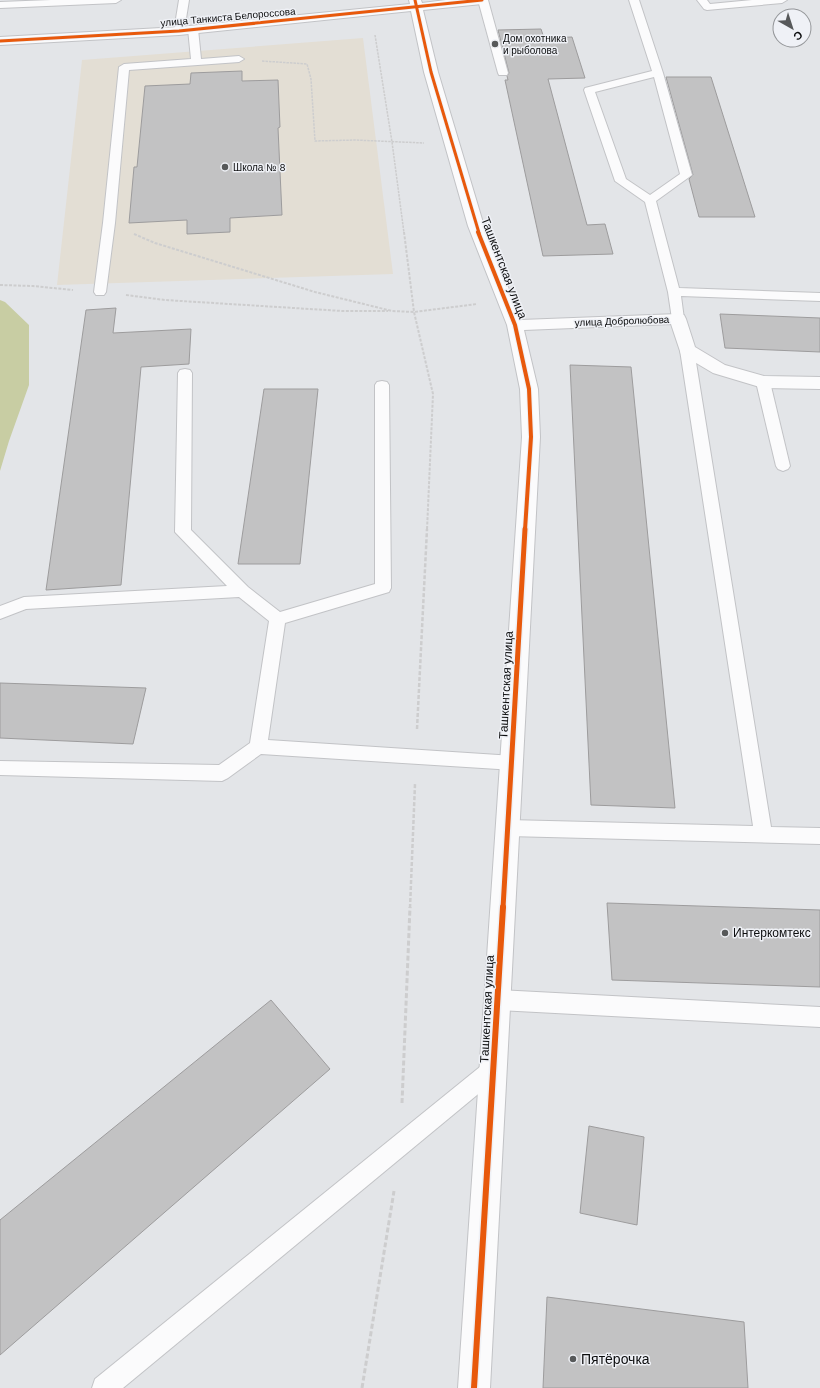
<svg xmlns="http://www.w3.org/2000/svg" width="820" height="1388" font-family="'DM Sans',sans-serif">
  <style>
    .education { fill: #e3ded4 }
    .green { fill: #c8cda3 }
    .building { fill: #c2c2c3; stroke: #9d9c9d }
    .lines { fill: none; stroke-linecap: round; stroke-linejoin: round }
    .service-casing { stroke: #c2c3c6; stroke-width: 2 }
    .minor-casing { stroke: #c2c3c6; stroke-width: 2 }
    .path-far3 { stroke: #cdcdce; stroke-width: 1.5; stroke-dasharray: 2.5 1; stroke-linecap: butt }
    .path-far2 { stroke: #cdcdce; stroke-width: 2; stroke-dasharray: 3 1.5; stroke-linecap: butt }
    .path-far1 { stroke: #cdcdce; stroke-width: 2.5; stroke-dasharray: 4 2; stroke-linecap: butt }
    .path { stroke: #cdcdce; stroke-width: 3; stroke-dasharray: 5 2.5; stroke-linecap: butt }
    .service { fill: #fbfbfc; fill-rule: evenodd }
    .minor { fill: #fbfbfc; fill-rule: evenodd }
    .cycleway-far3-casing { stroke: #eff1f6; stroke-width: 4.5 }
    .cycleway-far2-casing { stroke: #eff1f6; stroke-width: 6 }
    .cycleway-far1-casing { stroke: #eff1f6; stroke-width: 8 }
    .cycleway-casing { stroke: #eff1f6; stroke-width: 9 }
    .cycleway-far3 { stroke: #e8590c; stroke-width: 3 }
    .cycleway-far2 { stroke: #e8590c; stroke-width: 4 }
    .cycleway-far1 { stroke: #e8590c; stroke-width: 5 }
    .cycleway { stroke: #e8590c; stroke-width: 6 }
    .poi-dot { fill: #57595a; stroke: #eff1f6; stroke-width: 1.5 }
    .labels { text-anchor: middle; dominant-baseline: central; stroke-width: 3; stroke-linejoin: round; paint-order: stroke }
    .far-street-label { font-size: 10px; fill: #0c0d0e; stroke: #eff1f6 }
    .far-poi-label { font-size: 10px; fill: #0c0d0e; stroke: #eff1f6; text-anchor: start }
    .street-label { font-size: 12px; fill: #0c0d0e; stroke: #eff1f6 }
    .poi-label { font-size: 12px; fill: #0c0d0e; stroke: #eff1f6; text-anchor: start }
    .near-poi-label { font-size: 14px; fill: #0c0d0e; stroke: #eff1f6; text-anchor: start }
  </style>
  <rect width="100%" height="100%" fill="#e3e5e8"/>
  <path class="education" d="M363 38 393 274 57 285 82 60Z"/>
  <path class="green" d="M0 300 5 302 29 325V385L9 441 0 471Z"/>
  <g class="building">
    <path d="M541 29 544 38 572 37 585 78 548 79 587 225 605 224 613 254 543 256 505 80H508L507 76 509 73 498 30Z"/>
    <path d="M242 71V81L278 80 280 127 278 128 282 215 230 218V232L187 234V220L129 223 134 167H137L145 86 190 84 191 73Z"/>
    <path d="M666 77H711L755 217H699L689 179 693 175Z"/>
    <path d="M116 308 113 333 191 329 189 364 141 367 121 585 46 590 86 310Z"/>
    <path d="M720 314 820 318V352L725 348Z"/>
    <path d="M570 365 631 367 675 808 591 805Z"/>
    <path d="M264 389H318L300 564H238Z"/>
    <path d="M0 683 146 688 133 744 0 738Z"/>
    <path d="M607 903 820 910V987L612 980Z"/>
    <path d="M271 1000 330 1069 0 1355V1220Z"/>
    <path d="M589 1126 644 1137 637 1225 580 1213Z"/>
    <path d="M547 1297 744 1322 748 1388H543Z"/>
  </g>
  <g class="lines">
    <g class="service-casing">
      <g id="service">
        <path d="M51 0H121L116 3 0 8V2Z"/>
        <path d="M179 0H189L184 31 179 34 174 31Z"/>
        <path d="M478 0H488L508 73 507 75H499L498 73Z"/>
        <path d="M629 0H639L663 73 692 175 656 201 679 288 820 293V301L681 296 684 319 683 322H673L672 319 668 292 645 202 615 181 584 90 585 88 652 71ZM654 77 680 174 650 195 626 179 595 92Z"/>
        <path d="M697 0H707L710 4 752 0H787L782 3 707 10 704 9Z"/>
        <path d="M193 26 198 29 201 59 239 56 244 59 239 62 129 70 115 223 106 292 104 295H96L94 292 103 223 119 67 124 64 191 59 188 29Z"/>
        <path d="M687 346 692 347 694 350 771 827 820 828V844L507 836 500 834 498 828 500 822 507 820 753 826 680 350 682 347Z"/>
        <path d="M185 369 190 370 192 373 191 530 248 587 280 612 375 584V385L377 382 382 381 387 382 389 385 391 588 389 592 285 623 268 740 512 756 518 758 521 763 518 768 512 770 261 754 228 778 222 781 0 775V761L219 765 250 743 269 621 239 597 26 609 0 619V606L24 597 227 586 175 532 178 373 180 370Z"/>
        <path d="M763 378 768 379 770 382 790 466 788 469 783 471 778 469 776 466 756 382 758 379Z"/>
        <path d="M497 990 820 1007V1027L497 1010 490 1007 487 1000 490 993Z"/>
        <path d="M493 1059 500 1062 504 1069 500 1076 123 1388H92L95 1379 486 1062Z"/>
      </g>
    </g>
    <g class="minor-casing">
      <path id="minor" d="M409 0H421L422 3 446 0H488L486 3 482 4 423 10 438 72 484 226 521 320 678 314 684 315 686 319 695 347 725 365 764 376 820 377V389L763 388 713 373 681 354 671 324 524 330 538 389 540 437 490 1388H458L522 437 520 389 507 325 468 226 424 72 411 11 179 35 0 45V37L179 27 410 4Z"/>
    </g>
    <g class="path-far3">
      <path d="M375 35 392 142 404 233"/>
      <path d="M262 61 307 64 311 79 315 141 355 140 424 143"/>
    </g>
    <g class="path-far2">
      <path d="M404 232 414 312 433 394 427 530"/>
      <path d="M134 234 155 243 315 292 392 311 414 312 477 304"/>
      <path d="M0 285 33 286 73 290"/>
      <path d="M126 295 165 300 342 311H388"/>
    </g>
    <g class="path-far1">
      <path d="M417 729 427 529"/>
      <path d="M410 908 415 784"/>
    </g>
    <g class="path">
      <path d="M402 1103 410 907"/>
      <path d="M362 1388 394 1191"/>
    </g>
    <use href="#service" class="service"/>
    <use href="#minor" class="minor"/>
    <g class="cycleway-far3-casing">
      <g id="cycleway-far3">
        <path d="M415 0 431 72 479 233"/>
        <path d="M0 41 179 31 482 0"/>
      </g>
    </g>
    <g class="cycleway-far2-casing">
      <path id="cycleway-far2" d="M478 232 515 325 529 389 531 437 525 530"/>
    </g>
    <g class="cycleway-far1-casing">
      <path id="cycleway-far1" d="M503 908 525 529"/>
    </g>
    <g class="cycleway-casing">
      <path id="cycleway" d="M474 1388 503 907"/>
    </g>
    <use href="#cycleway-far3" class="cycleway-far3"/>
    <use href="#cycleway-far2" class="cycleway-far2"/>
    <use href="#cycleway-far1" class="cycleway-far1"/>
    <use href="#cycleway" class="cycleway"/>
  </g>
  <g class="poi-dot">
    <circle cx="495" cy="44" r="4"/>
    <circle cx="225" cy="167" r="4"/>
    <circle cx="725" cy="933" r="4"/>
    <circle cx="573" cy="1359" r="4"/>
  </g>
  <g class="labels">
    <g class="far-street-label">
      <text transform="translate(228 17) rotate(-5)">улица Танкиста Белороссова</text>
      <text transform="translate(622 321) rotate(-2)">улица Добролюбова</text>
    </g>
    <g class="far-poi-label">
      <text x="503" y="38">Дом охотника<tspan x="503" dy="12">и рыболова</tspan></text>
      <text x="233" y="167">Школа № 8</text>
    </g>
    <g class="street-label">
      <text transform="translate(504 268) rotate(69)">Ташкентская улица</text>
      <text transform="translate(506 685) rotate(-87)">Ташкентская улица</text>
      <text transform="translate(487 1009) rotate(-87)">Ташкентская улица</text>
    </g>
    <g class="poi-label">
      <text x="733" y="933">Интеркомтекс</text>
    </g>
    <g class="near-poi-label">
      <text x="581" y="1359">Пятёрочка</text>
    </g>
  </g>
  <g transform="translate(792 28) rotate(141)"><circle r="19" fill="#eff1f6" stroke="#949699"/>
  <path d="M0-3L7 15L0 10L-7 15Z" fill="#57595a"/>
  <text y="-6" font-size="11" font-weight="bold" text-anchor="middle" fill="#0c0d0e">С</text>
  </g>
</svg>
